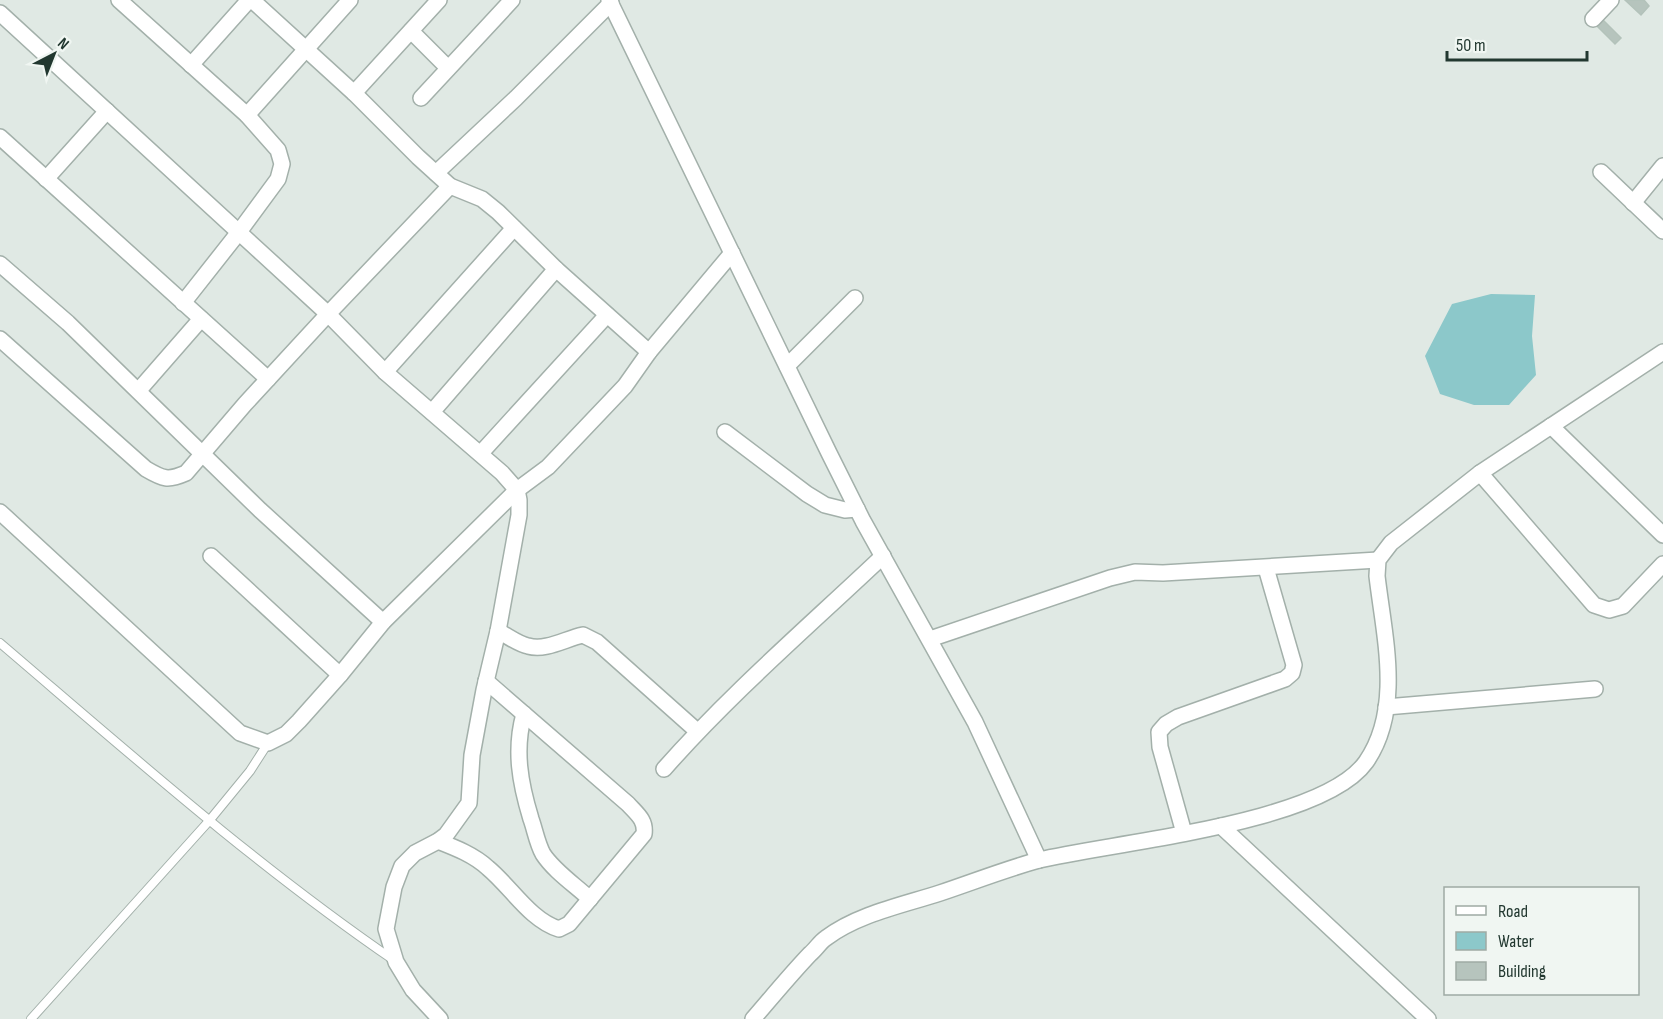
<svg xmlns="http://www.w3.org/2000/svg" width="1663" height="1019" font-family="'Sofia Sans Condensed',sans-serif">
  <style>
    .water { fill: #8cc8ca }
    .building { fill: #b6c4bd; stroke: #b3c2ba; stroke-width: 1.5 }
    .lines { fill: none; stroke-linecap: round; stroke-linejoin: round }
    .service-casing { stroke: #a3b0aa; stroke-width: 10 }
    .minor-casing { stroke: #a3b0aa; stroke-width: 18 }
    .service { stroke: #fff; stroke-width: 8 }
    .minor { stroke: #fff; stroke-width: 15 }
  </style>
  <rect width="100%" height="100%" fill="#e0e9e4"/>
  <path class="water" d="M1491 294 1535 295 1532 336 1536 375 1509 405H1474L1440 394 1425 356 1452 304Z"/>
  <g class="building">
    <path d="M1625 0H1644L1649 6 1641 15Z"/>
    <path d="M1603 20 1621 38 1615 44 1597 26Z"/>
  </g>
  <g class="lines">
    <g class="service-casing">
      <g id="service">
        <path d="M0 643C129 753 255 865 395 961"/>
        <path d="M31 1019 209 821 250 771 268 743"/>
      </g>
    </g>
    <g class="minor-casing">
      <g id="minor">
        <path d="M119 0 247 115 278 150 282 164 278 179 239 232 183 303"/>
        <path d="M252 0 354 93 418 157 450 186 482 199 498 212 556 269 649 352"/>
        <path d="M609 0 829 453 863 521 975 722 1039 860"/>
        <path d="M0 13 328 314 385 372 502 473 517 490 519 500V515L498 631 484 690 472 755 469 803 446 835 438 841 415 853 402 866 394 887 386 929 396 962 413 990 440 1019"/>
        <path d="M1593 19 1611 0"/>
        <path d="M411 31 448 68"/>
        <path d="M191 65 249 0"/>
        <path d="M354 93 439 0"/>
        <path d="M421 98 512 0"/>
        <path d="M247 115 350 0"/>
        <path d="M0 137 268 379"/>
        <path d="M1601 172 1663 231"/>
        <path d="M436 173 516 98 611 3"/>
        <path d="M46 179 107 111"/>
        <path d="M1633 203 1663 166"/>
        <path d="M0 264 68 323 260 510 383 622"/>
        <path d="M0 339 146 469C163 479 168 481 186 473L245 404 328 314 450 186"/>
        <path d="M787 366 855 298"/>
        <path d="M385 372 514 228"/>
        <path d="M139 390 201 319"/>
        <path d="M432 412 556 269"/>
        <path d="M1551 426 1663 535"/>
        <path d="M725 432 807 494 825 505 845 510 857 509"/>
        <path d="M481 453 607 315"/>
        <path d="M1480 473 1594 605 1609 610 1623 606 1663 564"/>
        <path d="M0 512 240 733 268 743 286 734 299 721 340 675 383 622 517 490 548 467 625 386 649 352 732 253"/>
        <path d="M211 556 340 675"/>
        <path d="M498 631C508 636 518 644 528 646 546 651 565 639 583 635L597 642 697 731"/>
        <path d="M930 639 1110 578 1135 572 1163 573 1378 560"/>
        <path d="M1386 707 1595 689"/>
        <path d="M524 714C514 750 520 783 531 819 535 830 537 843 543 854 554 871 575 885 590 899"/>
        <path d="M664 769C731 693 809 626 883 556"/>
        <path d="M1221 826 1428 1019"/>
        <path d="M1184 833 1160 747 1159 732 1166 724 1178 717 1285 679 1292 673 1294 665 1266 568"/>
        <path d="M438 841C456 848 474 855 488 868 511 887 530 920 559 929L569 924 644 834C646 820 637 814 628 804L486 681"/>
        <path d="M753 1019C772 997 790 975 810 954 816 949 820 942 826 938 858 914 903 905 940 893 973 882 1006 869 1039 860 1114 842 1322 824 1366 762 1403 709 1384 636 1377 576L1378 560 1391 543 1480 473 1663 352"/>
      </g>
    </g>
    <use href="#service" class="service"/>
    <use href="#minor" class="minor"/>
  </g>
  <rect x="1444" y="887" width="195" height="108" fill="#f0f6f2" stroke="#9eaaa4" stroke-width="1.5"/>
  <rect x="1456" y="906" width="30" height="9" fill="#ffffff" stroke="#9eaaa4" stroke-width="1.5"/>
  <text x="1498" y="917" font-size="18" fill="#223830">Road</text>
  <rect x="1456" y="932" width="30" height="18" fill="#8cc8ca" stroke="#9eaaa4" stroke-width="1.5"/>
  <text x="1498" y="947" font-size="18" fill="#223830">Water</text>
  <rect x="1456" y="962" width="30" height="18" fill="#b6c4bd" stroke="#9eaaa4" stroke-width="1.5"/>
  <text x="1498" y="977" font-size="18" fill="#223830">Building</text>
  <g transform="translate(54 54) rotate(42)" stroke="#f0f6f2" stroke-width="4.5" paint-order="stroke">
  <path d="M0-4.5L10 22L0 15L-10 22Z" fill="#223830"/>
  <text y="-9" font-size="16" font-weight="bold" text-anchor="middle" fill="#223830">N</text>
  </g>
  <path d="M1447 51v9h140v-9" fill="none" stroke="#223830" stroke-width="3"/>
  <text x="1456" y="51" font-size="18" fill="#223830" stroke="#f0f6f2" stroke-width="4.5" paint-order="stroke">50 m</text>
</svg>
